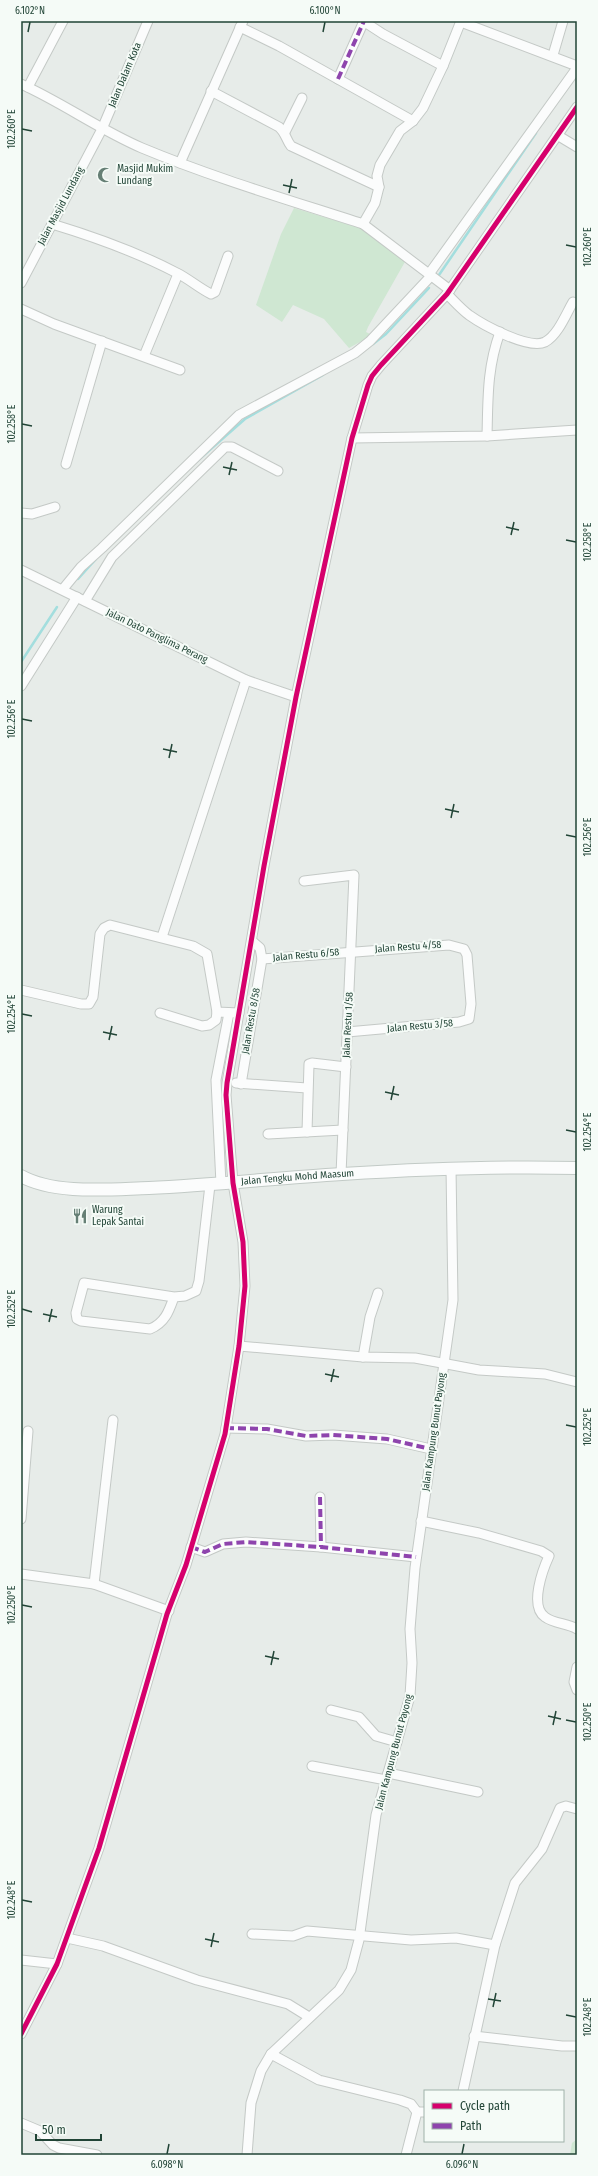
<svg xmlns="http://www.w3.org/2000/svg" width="598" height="2176" font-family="'Fira Sans Condensed',sans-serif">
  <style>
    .green { fill: #cfe7d2 }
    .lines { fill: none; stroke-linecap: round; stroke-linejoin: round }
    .stream { stroke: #a3dede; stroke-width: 2.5 }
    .street-casing { stroke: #c4c9c6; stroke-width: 11 }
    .secondary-casing { stroke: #c2cac6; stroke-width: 14 }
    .street { stroke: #fbfcfc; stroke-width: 9 }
    .secondary { stroke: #fbfcfc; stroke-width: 12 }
    .quiet { stroke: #8e44ad; stroke-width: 4; stroke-dasharray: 8 4; stroke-linecap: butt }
    .cycleway-casing { stroke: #f5fbf7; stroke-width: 8 }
    .cycleway { stroke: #d6006c; stroke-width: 5 }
    .ticks { fill: none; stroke: #214436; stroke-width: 1.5 }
    .labels { text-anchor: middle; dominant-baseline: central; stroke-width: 4; stroke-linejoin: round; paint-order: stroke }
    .street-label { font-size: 10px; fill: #214436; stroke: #f5fbf7 }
    .poi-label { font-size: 10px; fill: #214436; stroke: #f5fbf7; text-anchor: start }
    .neatline { fill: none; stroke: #214436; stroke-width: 1.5 }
    .ticks-label { font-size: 10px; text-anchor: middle; fill: #214436 }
  </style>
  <rect width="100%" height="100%" fill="#e7ece9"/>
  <g class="green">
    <path d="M294 208 364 229 406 260 368 327 366 332 370 334 369 337 349 348 324 319 293 305 282 322 256 305 281 234Z"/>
    <path d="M577 2139V2155H570L572 2143Z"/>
  </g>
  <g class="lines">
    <g class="stream">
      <path d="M439 275 536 133"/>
      <path d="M373 344 386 334 429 288"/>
      <path d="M196 462 245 419 323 375"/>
      <path d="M78 579 96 559"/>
      <path d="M21 662 57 607"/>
    </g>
    <g class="street-casing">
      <g id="street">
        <path d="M363 21 383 34 443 66"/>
        <path d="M461 22 577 66"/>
        <path d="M240 27 279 46 413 121"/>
        <path d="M553 55 563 21"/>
        <path d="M338 79 364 21"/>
        <path d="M21 84C63 103 100 130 142 148 214 178 289 200 363 224L375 203 379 187 377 176 380 165 400 131 413 121 423 108 443 66 461 21"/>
        <path d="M28 87 63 21"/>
        <path d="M211 91 279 127C286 133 286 140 291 146L379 187"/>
        <path d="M285 132 302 98"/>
        <path d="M557 135 577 147"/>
        <path d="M180 163 243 21"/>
        <path d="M52 224C95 237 137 252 177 273 189 279 199 288 211 294L215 292 228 256"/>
        <path d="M363 224 450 290"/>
        <path d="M429 274 577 68"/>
        <path d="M21 283 102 129 148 21"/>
        <path d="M447 294C454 301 461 309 469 315 483 325 529 350 545 342 558 335 566 314 573 302"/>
        <path d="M21 309 54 324 180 370"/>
        <path d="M144 356 178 274"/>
        <path d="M487 436C488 398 487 368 500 332"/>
        <path d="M352 438 487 436 577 430"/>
        <path d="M66 464 102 341"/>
        <path d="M21 513 32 514 55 507"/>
        <path d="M21 570 246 680 296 697"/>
        <path d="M63 589 81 567 102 548 239 415 355 353 370 341 431 276"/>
        <path d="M85 601 112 557 225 447H232L278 471"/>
        <path d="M21 686 77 597"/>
        <path d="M304 881 354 875 341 1174"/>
        <path d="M162 937 246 680"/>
        <path d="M262 959 449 945 464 949 467 955 471 1004 469 1019 459 1022 347 1032"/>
        <path d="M21 990 81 1004H89L93 997 100 934 104 928 110 925 193 946 207 954 217 1012 239 1013"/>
        <path d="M160 1013 202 1026 209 1025 216 1020 217 1012"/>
        <path d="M236 1083 307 1088"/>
        <path d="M241 1084 262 959 260 948 253 942"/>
        <path d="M307 1132 309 1064 312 1063 346 1067"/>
        <path d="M268 1134 343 1130"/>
        <path d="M221 1184 216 1080 229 1013"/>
        <path d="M174 1297C169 1311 165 1323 150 1329L81 1321 77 1319 76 1313 84 1283 174 1297 185 1296 196 1291 199 1281 210 1185"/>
        <path d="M239 1346 363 1357 415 1358 479 1370 545 1374 577 1382"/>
        <path d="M363 1357 370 1317 378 1293"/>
        <path d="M226 1428 267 1429 306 1436 333 1435 387 1439 431 1449"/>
        <path d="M320 1497 321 1547"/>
        <path d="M21 1519 28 1431"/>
        <path d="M421 1521 479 1533 541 1551 549 1556C543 1569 529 1606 545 1617 554 1624 568 1623 577 1629"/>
        <path d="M191 1547 205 1552 223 1544 246 1542 321 1547 416 1557"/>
        <path d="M21 1574 94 1584 169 1611"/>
        <path d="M94 1584 113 1420"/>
        <path d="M577 1667 574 1682 577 1690"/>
        <path d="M331 1710 359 1717 376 1736 397 1742"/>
        <path d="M312 1766 386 1780"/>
        <path d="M388 1773 478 1792"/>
        <path d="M252 1934 293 1936 307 1931 411 1940 456 1938 495 1945"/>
        <path d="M67 1938 103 1946 197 1980 288 2004 309 2017"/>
        <path d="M21 1960 57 1964"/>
        <path d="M21 2034 57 1964 99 1848 167 1614 186 1565 225 1434 239 1346 245 1286 243 1242 233 1183 226 1095 227 1083 264 866 296 697 352 438 368 385 372 376 381 365 447 294 577 107"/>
        <path d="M474 2036 562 2046H577"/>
        <path d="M271 2054 319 2080 400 2100 411 2104 417 2112"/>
        <path d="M463 2091 495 1945 515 1883 542 1849 560 1808 566 1806 577 1809"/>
        <path d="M21 2123 40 2131 53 2145 59 2148 97 2155"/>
        <path d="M247 2155 251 2103 261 2071 271 2054 339 1990 351 1970 359 1940 376 1815 410 1696 412 1663 410 1629 415 1568 453 1300 451 1168"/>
        <path d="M406 2155 417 2112H425"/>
      </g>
    </g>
    <g class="secondary-casing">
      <g id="secondary">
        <path id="s1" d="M21 1176C55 1195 111 1189 149 1188 213 1185 277 1178 342 1174 420 1169 498 1166 577 1168"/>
      </g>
    </g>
    <use href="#street" class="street"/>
    <use href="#secondary" class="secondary"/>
    <g class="quiet">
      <path d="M338 79 364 21"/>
      <path d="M226 1428 267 1429 306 1436 333 1435 387 1439 431 1449"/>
      <path d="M320 1497 321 1547"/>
      <path d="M191 1547 205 1552 223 1544 246 1542 321 1547 416 1557"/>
    </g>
    <g class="cycleway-casing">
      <path id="cycleway" d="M21 2034 57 1964 99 1848 167 1614 186 1565 225 1434 239 1346 245 1286 243 1242 233 1183 226 1095 227 1083 264 866 296 697 352 438 368 385 372 376 381 365 447 294 577 107"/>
    </g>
    <use href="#cycleway" class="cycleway"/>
  </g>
  <path class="ticks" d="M28 32 30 22M323 32 325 22M22 129 32 131M283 185 297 188M289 193 292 179M566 245 576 247M22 424 32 426M223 467 237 470M229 475 232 462M506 527 519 530M511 535 514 522M566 540 576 542M22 719 32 721M163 749 177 752M169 758 172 744M445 809 459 812M451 818 454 804M566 835 576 837M22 1014 32 1016M103 1032 117 1035M109 1040 112 1026M385 1092 399 1095M391 1100 394 1086M566 1130 576 1132M22 1309 32 1312M43 1314 57 1317M49 1322 52 1309M325 1374 339 1377M331 1382 334 1369M566 1425 576 1427M22 1605 32 1607M265 1656 279 1659M271 1665 274 1651M548 1716 561 1719M566 1720 576 1722M553 1725 556 1711M22 1900 32 1902M205 1939 219 1942M211 1947 214 1933M488 1999 501 2001M493 2007 496 1993M566 2015 576 2017M167 2154 169 2144M462 2154 464 2144"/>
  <defs>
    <g id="mosque-bare" transform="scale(1.2)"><path d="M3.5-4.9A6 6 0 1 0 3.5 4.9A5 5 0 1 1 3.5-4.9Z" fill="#667f75" stroke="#f5fbf7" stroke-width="2.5" paint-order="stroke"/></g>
    <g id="restaurant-bare" transform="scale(1.2)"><path d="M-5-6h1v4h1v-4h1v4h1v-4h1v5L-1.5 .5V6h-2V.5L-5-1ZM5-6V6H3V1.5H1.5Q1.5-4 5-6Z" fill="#667f75" stroke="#f5fbf7" stroke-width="2.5" paint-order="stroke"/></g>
  </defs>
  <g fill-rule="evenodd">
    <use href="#mosque-bare" x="105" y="175"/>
    <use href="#restaurant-bare" x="80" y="1216"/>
  </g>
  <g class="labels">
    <g class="street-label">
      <text transform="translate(125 75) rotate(-67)">Jalan Dalam Kota</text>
      <text transform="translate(61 206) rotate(-62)">Jalan Masjid Lundang</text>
      <text transform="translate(157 636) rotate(26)">Jalan Dato Panglima Perang</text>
      <text transform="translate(408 947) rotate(-4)">Jalan Restu 4/58</text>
      <text transform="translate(306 955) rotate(-5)">Jalan Restu 6/58</text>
      <text transform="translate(251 1021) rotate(-80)">Jalan Restu 8/58</text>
      <text transform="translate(348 1025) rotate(-87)">Jalan Restu 1/58</text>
      <text transform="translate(420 1026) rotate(-5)">Jalan Restu 3/58</text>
      <text stroke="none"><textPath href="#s1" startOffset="279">Jalan Tengku Mohd Maasum</textPath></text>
      <text transform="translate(434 1432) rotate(-82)">Jalan Kampung Bunut Payong</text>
      <text transform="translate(394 1752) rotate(-75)">Jalan Kampung Bunut Payong</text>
    </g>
    <g class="poi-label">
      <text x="117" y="169">Masjid Mukim<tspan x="117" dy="12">Lundang</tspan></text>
      <text x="92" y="1210">Warung<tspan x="92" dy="12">Lepak Santai</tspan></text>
    </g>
  </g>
  <rect width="598" height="2176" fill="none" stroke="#f5fbf7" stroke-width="44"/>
  <rect x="424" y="2090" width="140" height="52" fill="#f5fbf7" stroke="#a0b2aa"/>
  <rect x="432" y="2103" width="20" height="6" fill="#d6006c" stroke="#a0b2aa"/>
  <text x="460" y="2110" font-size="12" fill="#214436">Cycle path</text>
  <rect x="432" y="2123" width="20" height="6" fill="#8e44ad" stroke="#a0b2aa"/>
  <text x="460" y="2130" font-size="12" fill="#214436">Path</text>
  <path d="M36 2134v6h65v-6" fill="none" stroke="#214436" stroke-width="2"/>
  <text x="42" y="2134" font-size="12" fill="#214436" stroke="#f5fbf7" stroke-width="3" paint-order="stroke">50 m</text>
  <rect x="22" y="22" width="554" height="2132" class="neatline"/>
  <g class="ticks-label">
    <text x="30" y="14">6.102°N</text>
    <text x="325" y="14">6.100°N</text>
    <text transform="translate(11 129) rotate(-90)" y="4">102.260°E</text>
    <text transform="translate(587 247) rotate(-90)" y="4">102.260°E</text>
    <text transform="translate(11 424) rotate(-90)" y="4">102.258°E</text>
    <text transform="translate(587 542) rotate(-90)" y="4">102.258°E</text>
    <text transform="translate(11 719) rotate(-90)" y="4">102.256°E</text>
    <text transform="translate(587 837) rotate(-90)" y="4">102.256°E</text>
    <text transform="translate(11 1014) rotate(-90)" y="4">102.254°E</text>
    <text transform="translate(587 1132) rotate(-90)" y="4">102.254°E</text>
    <text transform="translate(11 1309) rotate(-90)" y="4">102.252°E</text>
    <text transform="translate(587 1427) rotate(-90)" y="4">102.252°E</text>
    <text transform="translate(11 1605) rotate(-90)" y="4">102.250°E</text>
    <text transform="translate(587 1722) rotate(-90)" y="4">102.250°E</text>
    <text transform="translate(11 1900) rotate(-90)" y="4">102.248°E</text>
    <text transform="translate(587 2017) rotate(-90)" y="4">102.248°E</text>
    <text x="167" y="2168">6.098°N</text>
    <text x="462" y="2168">6.096°N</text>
  </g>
</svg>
